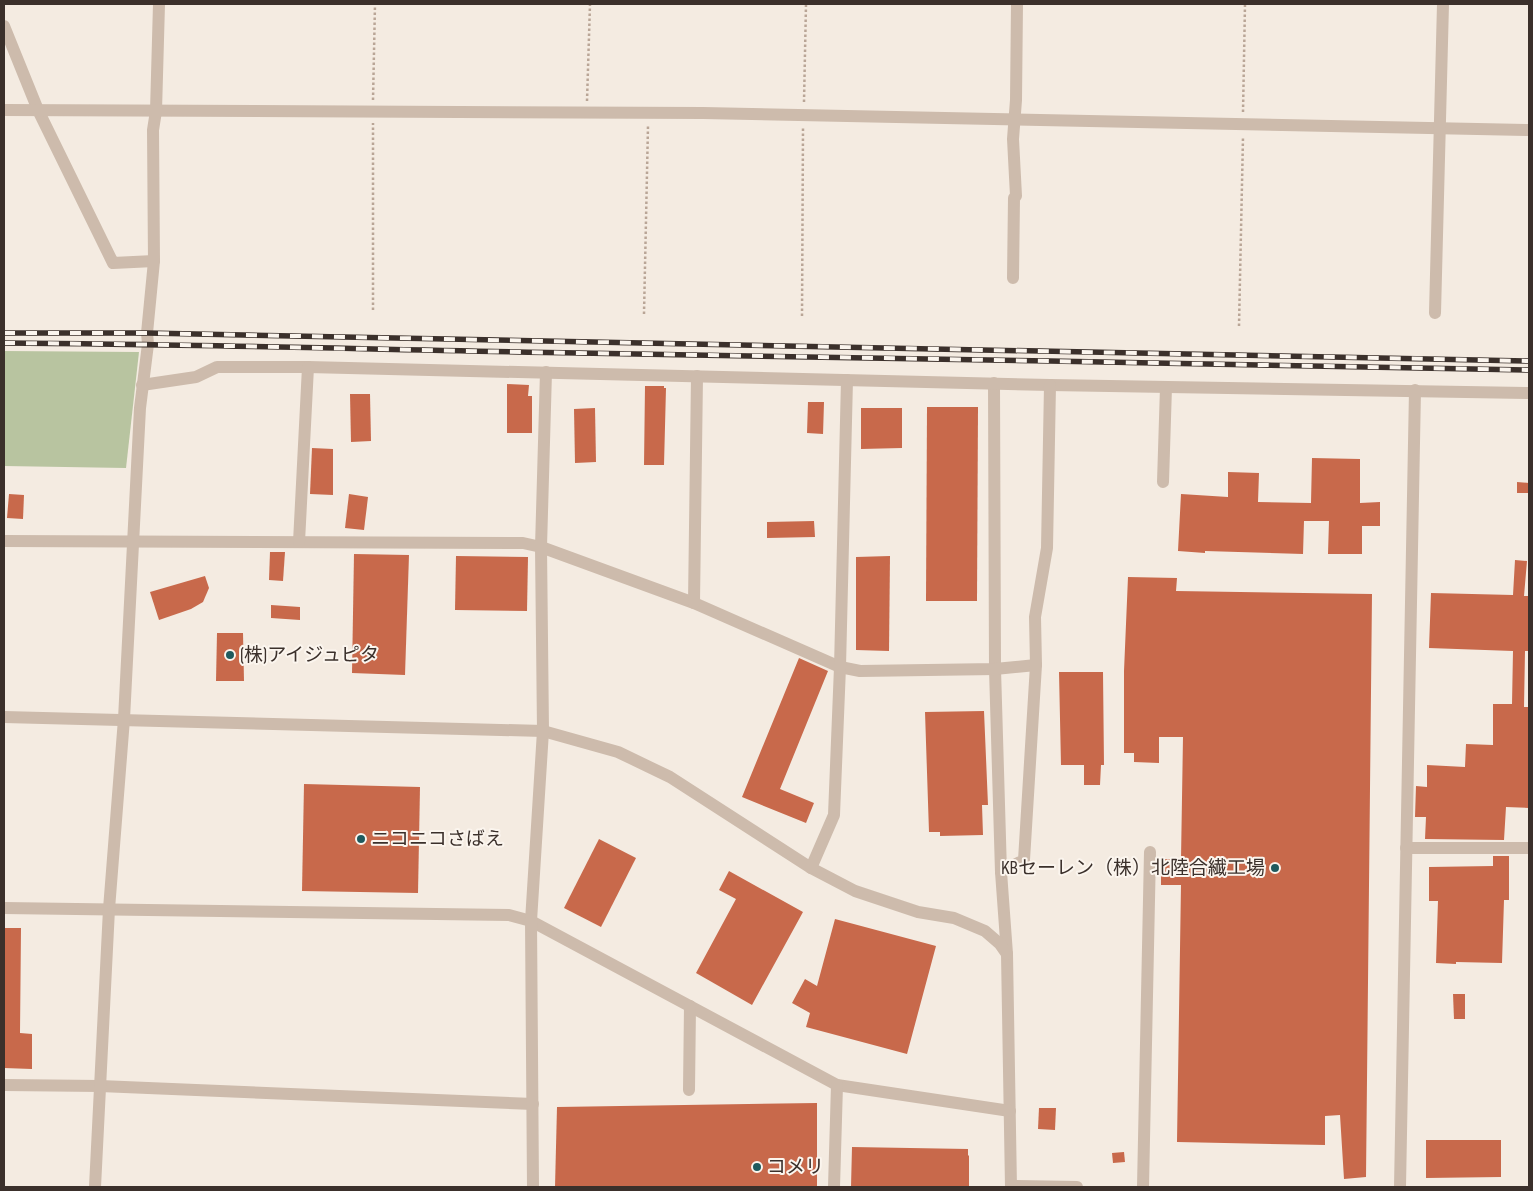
<svg xmlns="http://www.w3.org/2000/svg" width="1533" height="1191" font-family="'Sofia Sans Condensed','Noto Sans JP',sans-serif">
  <style>
    .green { fill: #b8c4a0 }
    .building { fill: #c8694b }
    .lines { fill: none; stroke-linecap: round; stroke-linejoin: round }
    .path { stroke: #b9a596; stroke-width: 2.5; stroke-dasharray: 2.5 2.5; stroke-linecap: butt }
    .minor { stroke: #cdbbac; stroke-width: 12 }
    .rail-casing { stroke: #3b302b; stroke-width: 5.5 }
    .rail { stroke: #fbf5ee; stroke-width: 4; stroke-dasharray: 11; stroke-linecap: butt }
    .poi-dot { fill: #1f5a5e; stroke: #fbf5ee; stroke-width: 2 }
    .labels { text-anchor: middle; dominant-baseline: central; stroke-width: 4; stroke-linejoin: round; paint-order: stroke }
    .poi-label { font-size: 19px; fill: #3b302b; stroke: #fbf5ee; text-anchor: start }
  </style>
  <rect width="100%" height="100%" fill="#f4ebe1"/>
  <path class="green" d="M4 351 139 352 126 468 4 466Z"/>
  <g class="building">
    <path d="M507 384 529 385 528 396H532V433H507Z"/>
    <path d="M645 386H664V388H666L664 465H644Z"/>
    <path d="M350 394H370L371 441 351 442Z"/>
    <path d="M808 402H824L823 434 807 433Z"/>
    <path d="M927 407H978L977 601H926Z"/>
    <path d="M595 408 596 462 575 463 574 409Z"/>
    <path d="M861 408H902V448L861 449Z"/>
    <path d="M312 448 333 449V495L310 494Z"/>
    <path d="M1312 458 1360 459V503L1380 502V526H1362V554H1328L1329 521H1304L1303 554 1205 551V553L1178 551 1181 494 1228 497V472L1259 473 1258 502 1311 503Z"/>
    <path d="M1517 482 1529 483V493H1517Z"/>
    <path d="M9 494 24 495 23 519 7 518Z"/>
    <path d="M349 494 368 497 364 530 345 528Z"/>
    <path d="M814 521 815 537 767 538V522Z"/>
    <path d="M270 552H285L283 581 269 580Z"/>
    <path d="M354 554 409 555 405 675 352 673Z"/>
    <path d="M456 556 528 557 527 611 455 610Z"/>
    <path d="M890 556 889 651 856 650V557Z"/>
    <path d="M1515 560 1527 561 1524 596H1529V651H1525L1524 707H1529V808L1506 807 1504 840 1425 839 1426 817H1415L1416 786 1427 787V765L1465 767 1466 744 1493 745V704H1512L1513 651 1429 648 1431 593 1513 595Z"/>
    <path d="M205 576 209 588 203 602 191 609 159 620 150 592Z"/>
    <path d="M1128 577 1177 578 1176 591 1372 594 1366 1177 1344 1179 1340 1115 1325 1116V1145L1177 1142 1181 885H1161V859H1181L1183 737H1159V763L1134 762V753H1124V671Z"/>
    <path d="M271 605 300 607V620L271 618Z"/>
    <path d="M217 633H243L244 681H216Z"/>
    <path d="M799 658 828 671 780 789 814 803 806 823 742 797Z"/>
    <path d="M1059 672H1103L1104 765H1101L1100 785H1084V765H1061Z"/>
    <path d="M984 711 988 805H982L983 835 940 836V832H929L925 712Z"/>
    <path d="M304 784 420 787 418 893 302 891Z"/>
    <path d="M599 839 636 858 601 927 564 908Z"/>
    <path d="M1493 856H1509V900H1504L1502 963 1456 962V964L1436 963 1438 901H1429V867L1493 866Z"/>
    <path d="M729 871 803 912 752 1005 696 973 736 899 719 890Z"/>
    <path d="M835 919 936 946 907 1054 806 1027 810 1013 792 1003 805 979 817 986Z"/>
    <path d="M4 928H21L20 1033 32 1034V1069L4 1068Z"/>
    <path d="M1453 994H1465V1019H1454Z"/>
    <path d="M817 1103V1187H555L557 1107Z"/>
    <path d="M1039 1108H1056L1055 1130 1038 1129Z"/>
    <path d="M1426 1140H1501V1177L1426 1178Z"/>
    <path d="M852 1147 968 1149V1155L969 1156V1187H851Z"/>
    <path d="M1124 1152 1125 1162 1113 1163 1112 1153Z"/>
  </g>
  <g class="lines">
    <g class="path">
      <path d="M373 100 375 4"/>
      <path d="M587 101 590 4"/>
      <path d="M804 102 806 4"/>
      <path d="M1243 112 1245 4"/>
      <path d="M373 310V123"/>
      <path d="M644 314 648 126"/>
      <path d="M802 316 803 128"/>
      <path d="M1239 326 1243 137"/>
    </g>
    <g class="minor">
      <path d="M4 26 38 110 113 263 154 261"/>
      <path d="M4 110 703 113 1529 130"/>
      <path d="M1013 278 1014 198 1016 196 1013 139 1016 100 1017 4"/>
      <path d="M1435 313 1443 4"/>
      <path d="M994 383 995 669 1001 872 1007 954 1011 1187"/>
      <path d="M142 385 196 377 217 367H308L1050 385 1529 393"/>
      <path d="M1163 482 1166 387"/>
      <path d="M4 541 523 543 541 547 694 603 840 667 860 671 995 669 1036 665"/>
      <path d="M299 542 308 367"/>
      <path d="M694 603 697 376"/>
      <path d="M4 717 543 731 618 752 670 777 811 868 855 891 918 912 954 918 985 931 1000 944 1007 954"/>
      <path d="M1406 848H1529"/>
      <path d="M811 868 834 815 840 667 847 380"/>
      <path d="M1001 872 1024 860 1036 665 1035 617 1047 548 1050 385"/>
      <path d="M4 908 509 915 531 921 837 1085 1010 1111"/>
      <path d="M4 1085 100 1086 533 1104"/>
      <path d="M689 1090 690 1006"/>
      <path d="M1011 1186 1077 1187"/>
      <path d="M95 1187 109 909 124 719 140 408 148 344 147 333 154 261 153 130 156 111 159 4"/>
      <path d="M533 1187 531 921 543 731 541 547 546 372"/>
      <path d="M834 1187 837 1085"/>
      <path d="M1143 1187 1150 852"/>
      <path d="M1400 1187 1415 390"/>
    </g>
    <g class="rail-casing">
      <g id="rail">
        <path d="M4 333H147L1529 361"/>
        <path d="M4 343C195 344 387 350 579 353 896 358 1212 364 1529 370"/>
      </g>
    </g>
    <use href="#rail" class="rail"/>
  </g>
  <g class="poi-dot">
    <circle cx="230" cy="655" r="5"/>
    <circle cx="361" cy="839" r="5"/>
    <circle cx="1275" cy="868" r="5"/>
    <circle cx="757" cy="1167" r="5"/>
  </g>
  <g class="labels">
    <g class="poi-label">
      <text x="240" y="655">(株)アイジュピタ</text>
      <text x="371" y="839">ニコニコさばえ</text>
      <text x="1265" y="868" text-anchor="end">KBセーレン（株）北陸合繊工場</text>
      <text x="767" y="1167">コメリ</text>
    </g>
  </g>
  <rect width="1533" height="1191" fill="none" stroke="#3b302b" stroke-width="10"/>
</svg>
